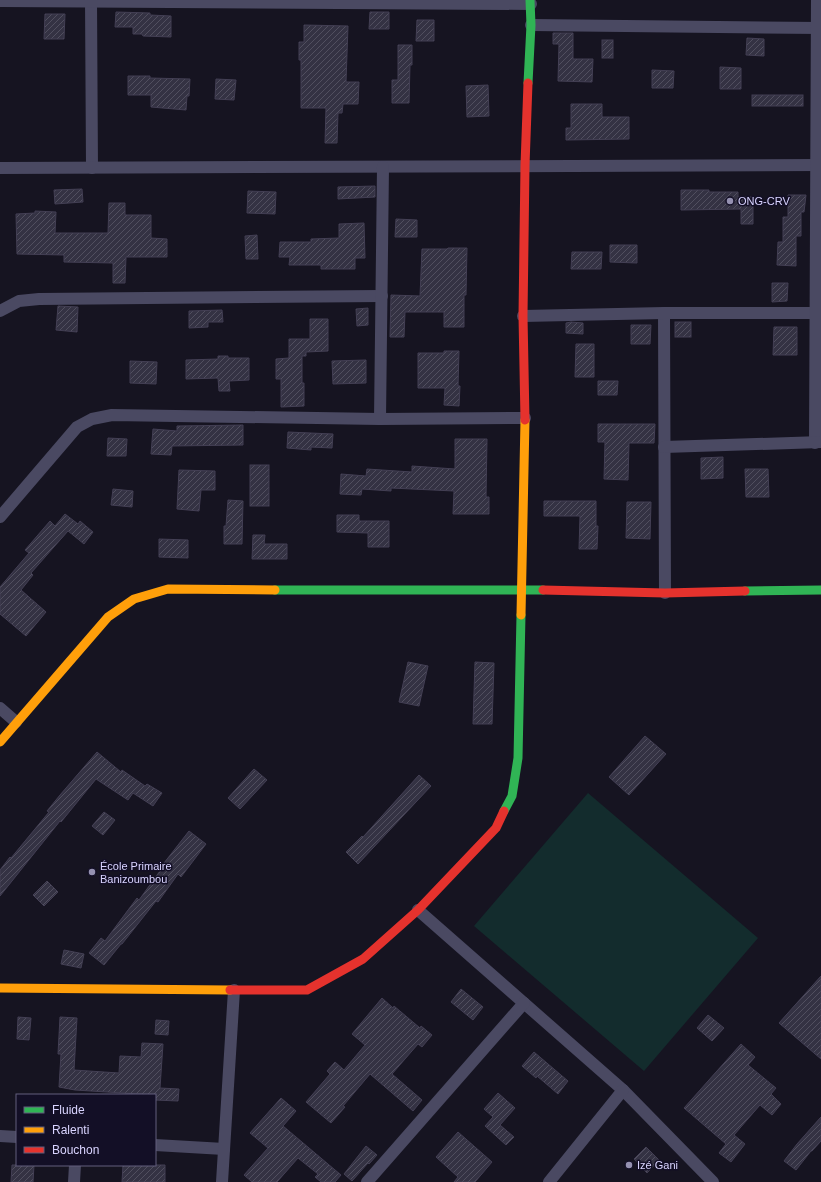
<svg xmlns="http://www.w3.org/2000/svg" width="821" height="1182" font-family="Helvetica,sans-serif">
  <style>
    .park { fill: #132c2d }
    .building { fill: url(#building-hatch); stroke: #433f54 }
    .lines { fill: none; stroke-linecap: round; stroke-linejoin: round }
    .street { stroke: #4a4962; stroke-width: 12 }
    .fast { stroke: #30b455; stroke-width: 9 }
    .slow { stroke: #ff9f0a; stroke-width: 9 }
    .jam { stroke: #e5322d; stroke-width: 9 }
    .poi-dot { fill: #9591b1; stroke: #130f26; stroke-width: 1.5 }
    .labels { text-anchor: middle; dominant-baseline: central; stroke-width: 3; stroke-linejoin: round; paint-order: stroke }
    .poi-label { font-size: 11px; fill: #d9d4ff; stroke: #130f26; text-anchor: start }
  </style>
  <defs>
    <pattern id="building-hatch" width="6" height="6" patternUnits="userSpaceOnUse"><rect width="6" height="6" fill="#343243"/><path d="M-1 1l2-2M0 6l6-6M5 7l2-2" fill="none" stroke="#514f5f"/></pattern>
  </defs>
  <rect width="100%" height="100%" fill="#161421"/>
  <path class="park" d="M588 793 758 938 644 1071 474 926Z"/>
  <g class="building">
    <path d="M116 12 150 13V15L171 16V37L143 36 142 34H133V27H115Z"/>
    <path d="M370 12H389V29H369Z"/>
    <path d="M45 14H65L64 39H44Z"/>
    <path d="M417 20H434V41H416Z"/>
    <path d="M304 25 348 26 346 82H359L358 104H343L342 113H338L337 143H325L326 108H301V60H299V42H304Z"/>
    <path d="M553 33H573V59H593L592 82 558 81 559 44H553Z"/>
    <path d="M747 38 764 39V56L746 55Z"/>
    <rect x="602" y="40" width="11" height="18"/>
    <path d="M398 45H412V65H410L409 103H392V80H398Z"/>
    <path d="M720 67 741 68V89H720Z"/>
    <path d="M652 70 674 71 673 88H652Z"/>
    <path d="M128 76H150V78L190 79 189 96H187L186 110 151 107V95H128Z"/>
    <path d="M216 79 236 80 234 100 215 99Z"/>
    <path d="M488 85 489 116 467 117 466 86Z"/>
    <rect x="752" y="95" width="51" height="11"/>
    <path d="M571 104H602V117H629V139L566 140V128H571Z"/>
    <path d="M375 186V197L338 199V187Z"/>
    <path d="M82 189 83 202 55 204 54 190Z"/>
    <path d="M681 190H709V192H738V197H753V224H741V209L681 210Z"/>
    <path d="M248 191 276 192 275 214 247 213Z"/>
    <path d="M788 195H806L804 212H801V236H796V266L777 265 778 242H783V217H788Z"/>
    <path d="M109 203H125V215H151V238L167 239V257H126L125 283H113V263L64 262V255L17 254 16 214 35 213V211L56 212 55 233H108Z"/>
    <path d="M396 219 417 220V237H395Z"/>
    <path d="M364 223 365 258H355V269H321V265H289L290 257H279L280 242H311V239L339 238V224Z"/>
    <path d="M257 235 258 259H246L245 236Z"/>
    <path d="M610 245H637V263L610 262Z"/>
    <path d="M448 248H467L466 295H464V327H444V312H405L404 337H390L391 295 420 296 422 249H447Z"/>
    <path d="M572 252H602L601 269H571Z"/>
    <path d="M772 283H788L787 301 772 302Z"/>
    <path d="M58 306 78 307 77 332 56 330Z"/>
    <path d="M368 308V325L357 326 356 309Z"/>
    <path d="M222 310 223 322H208V327L189 328V311Z"/>
    <path d="M310 319H328V351L306 352V356H302V383H304V406L281 407V379H276V359L289 358V339H310Z"/>
    <path d="M571 322 583 323V334L566 333V323Z"/>
    <rect x="675" y="322" width="16" height="15"/>
    <path d="M631 325H651L650 344H631Z"/>
    <path d="M774 327H797V355H773Z"/>
    <path d="M576 344H594V377H575Z"/>
    <path d="M444 351H459L458 386H460L459 406 444 405 445 388H418V353H444Z"/>
    <path d="M218 356H228V358H249V380L229 381 230 391H219L218 378 186 379V360L218 359Z"/>
    <path d="M366 360V383L333 384 332 361Z"/>
    <path d="M130 361 157 362 156 384 130 383Z"/>
    <path d="M598 381H618L617 395H598Z"/>
    <path d="M598 424H655L654 443H629L628 480 604 479 605 442H598Z"/>
    <path d="M243 425V445L172 446 171 455 151 454 153 429 177 431V426Z"/>
    <path d="M288 432 333 434 332 448 311 447V450L287 448Z"/>
    <path d="M108 438 127 439 126 456H107Z"/>
    <path d="M455 439H487L486 497H489V514H453L454 491 391 488V491L362 489 361 495 340 494 341 474 366 476 367 469 412 472V466L455 469Z"/>
    <path d="M723 457V478L701 479V458Z"/>
    <rect x="250" y="465" width="19" height="41"/>
    <path d="M745 469H768L769 497H746Z"/>
    <path d="M179 470 215 471V490H201L199 511 177 509Z"/>
    <path d="M113 489 133 491 132 507 111 505Z"/>
    <path d="M228 500 243 501 242 544H224V526H226Z"/>
    <path d="M544 501H596V526H598L597 549H579L580 516H544Z"/>
    <path d="M627 502H651L650 539 626 538Z"/>
    <path d="M65 514 78 524 80 521 93 532 84 544 68 531 31 573 33 575 21 590 46 612 26 636 0 614V587L29 553 25 550 50 521 55 526Z"/>
    <path d="M337 515H359V521H389V547H368V533L337 532Z"/>
    <path d="M253 535H265L264 544H287V559H252Z"/>
    <path d="M159 539 188 540V558L159 557Z"/>
    <path d="M408 662 428 666 419 706 399 702Z"/>
    <path d="M475 662 494 663 492 724H473Z"/>
    <path d="M645 736 666 754 629 795 609 777Z"/>
    <path d="M97 752 121 772 122 770 145 786 147 784 162 793 153 806 133 793 128 800 96 779 61 822 60 821 0 896V870L10 857 11 858 49 812 47 811 60 795Z"/>
    <path d="M254 769 267 780 240 809 228 798Z"/>
    <path d="M419 775 431 786 358 864 346 852 362 836 363 837Z"/>
    <path d="M104 812 115 820 103 835 92 826Z"/>
    <path d="M189 831 206 844 181 877 178 874 158 902 156 901 122 944H121L104 965 89 953 101 938 105 941 137 898 139 900 165 864 164 863Z"/>
    <path d="M47 881 58 892 44 906 33 895Z"/>
    <path d="M64 950 84 954 81 968 61 964Z"/>
    <path d="M821 976V1059L779 1023Z"/>
    <path d="M461 989 483 1007 473 1020 451 1002Z"/>
    <path d="M382 998 393 1008 394 1006 420 1028 421 1026 432 1035 422 1047 418 1044 392 1074 422 1100 413 1111 370 1074 343 1106 345 1107 331 1123 306 1102 330 1074 327 1071 335 1062 344 1070 365 1045 352 1034Z"/>
    <path d="M708 1015 724 1028 712 1041 697 1028Z"/>
    <path d="M18 1017 31 1018 29 1040 17 1039Z"/>
    <path d="M60 1017 77 1018 74 1070 119 1073 120 1056 141 1057 142 1043 163 1044 160 1088 179 1089 178 1101 155 1100V1095L75 1090 59 1087 61 1054H58Z"/>
    <path d="M156 1020 169 1021 168 1035 155 1034Z"/>
    <path d="M741 1044 755 1057 748 1065 776 1088 771 1094 781 1104 772 1115 760 1105 734 1135 745 1144 731 1162 719 1153 726 1144 684 1108Z"/>
    <path d="M534 1052 568 1081 558 1094 537 1076 536 1078 522 1066Z"/>
    <path d="M498 1093 515 1108 500 1125 514 1137 506 1145 485 1126 493 1117 484 1109Z"/>
    <path d="M281 1098 296 1111 283 1126 341 1175 335 1182H321L315 1177 318 1174 298 1158 277 1182H252L244 1175 268 1148 250 1133Z"/>
    <path d="M821 1117V1141L812 1151H811L796 1170 784 1161 797 1144Z"/>
    <path d="M458 1132 492 1162 475 1182H454L458 1177 436 1157Z"/>
    <path d="M366 1146 377 1155 369 1164 368 1163 352 1181 344 1174Z"/>
    <path d="M646 1147 659 1160 647 1173 634 1159Z"/>
    <path d="M12 1165H34L33 1182H11Z"/>
    <path d="M123 1165H165V1182H122Z"/>
  </g>
  <g class="lines">
    <g class="street">
      <path d="M91 0 92 168"/>
      <path d="M0 1 531 4"/>
      <path d="M531 25 821 28"/>
      <path d="M0 168 821 165"/>
      <path d="M0 311 19 301 39 299 382 296"/>
      <path d="M664 313 665 593"/>
      <path d="M523 316 664 313H815"/>
      <path d="M380 419 383 167"/>
      <path d="M815 443 817 0"/>
      <path d="M664 447 821 442"/>
      <path d="M0 517 77 427 92 419 112 415 380 419 525 418"/>
      <path d="M0 708 16 722"/>
      <path d="M418 910 623 1090 713 1182"/>
      <path d="M0 1136 17 1137"/>
      <path d="M155 1145 224 1149"/>
      <path d="M74 1182 75 1165"/>
      <path d="M222 1182 234 990"/>
      <path d="M367 1182 524 1003"/>
      <path d="M549 1182 623 1090"/>
    </g>
    <g class="fast">
      <path d="M528 83 531 25 530 0"/>
      <path d="M275 590H543"/>
      <path d="M745 591 821 590"/>
      <path d="M504 811 512 796 518 758 521 615"/>
    </g>
    <g class="slow">
      <path d="M521 615 525 420"/>
      <path d="M0 742 108 617 134 599 168 589 275 590"/>
      <path d="M0 988 230 990"/>
    </g>
    <g class="jam">
      <path d="M525 420 523 316 525 165 528 83"/>
      <path d="M543 590 665 593 745 591"/>
      <path d="M230 990H307L363 959 418 910 496 828 504 811"/>
    </g>
  </g>
  <g class="poi-dot">
    <circle cx="730" cy="201" r="4"/>
    <circle cx="92" cy="872" r="4"/>
    <circle cx="629" cy="1165" r="4"/>
  </g>
  <g class="labels">
    <g class="poi-label">
      <text x="738" y="201">ONG-CRV</text>
      <text x="100" y="866">École Primaire<tspan x="100" dy="13">Banizoumbou</tspan></text>
      <text x="637" y="1165">Izé Gani</text>
    </g>
  </g>
  <rect x="16" y="1094" width="140" height="72" fill="#130f26" stroke="#625e7d"/>
  <rect x="24" y="1107" width="20" height="6" fill="#30b455" stroke="#625e7d"/>
  <text x="52" y="1114" font-size="12" fill="#d9d4ff">Fluide</text>
  <rect x="24" y="1127" width="20" height="6" fill="#ff9f0a" stroke="#625e7d"/>
  <text x="52" y="1134" font-size="12" fill="#d9d4ff">Ralenti</text>
  <rect x="24" y="1147" width="20" height="6" fill="#e5322d" stroke="#625e7d"/>
  <text x="52" y="1154" font-size="12" fill="#d9d4ff">Bouchon</text>
</svg>
